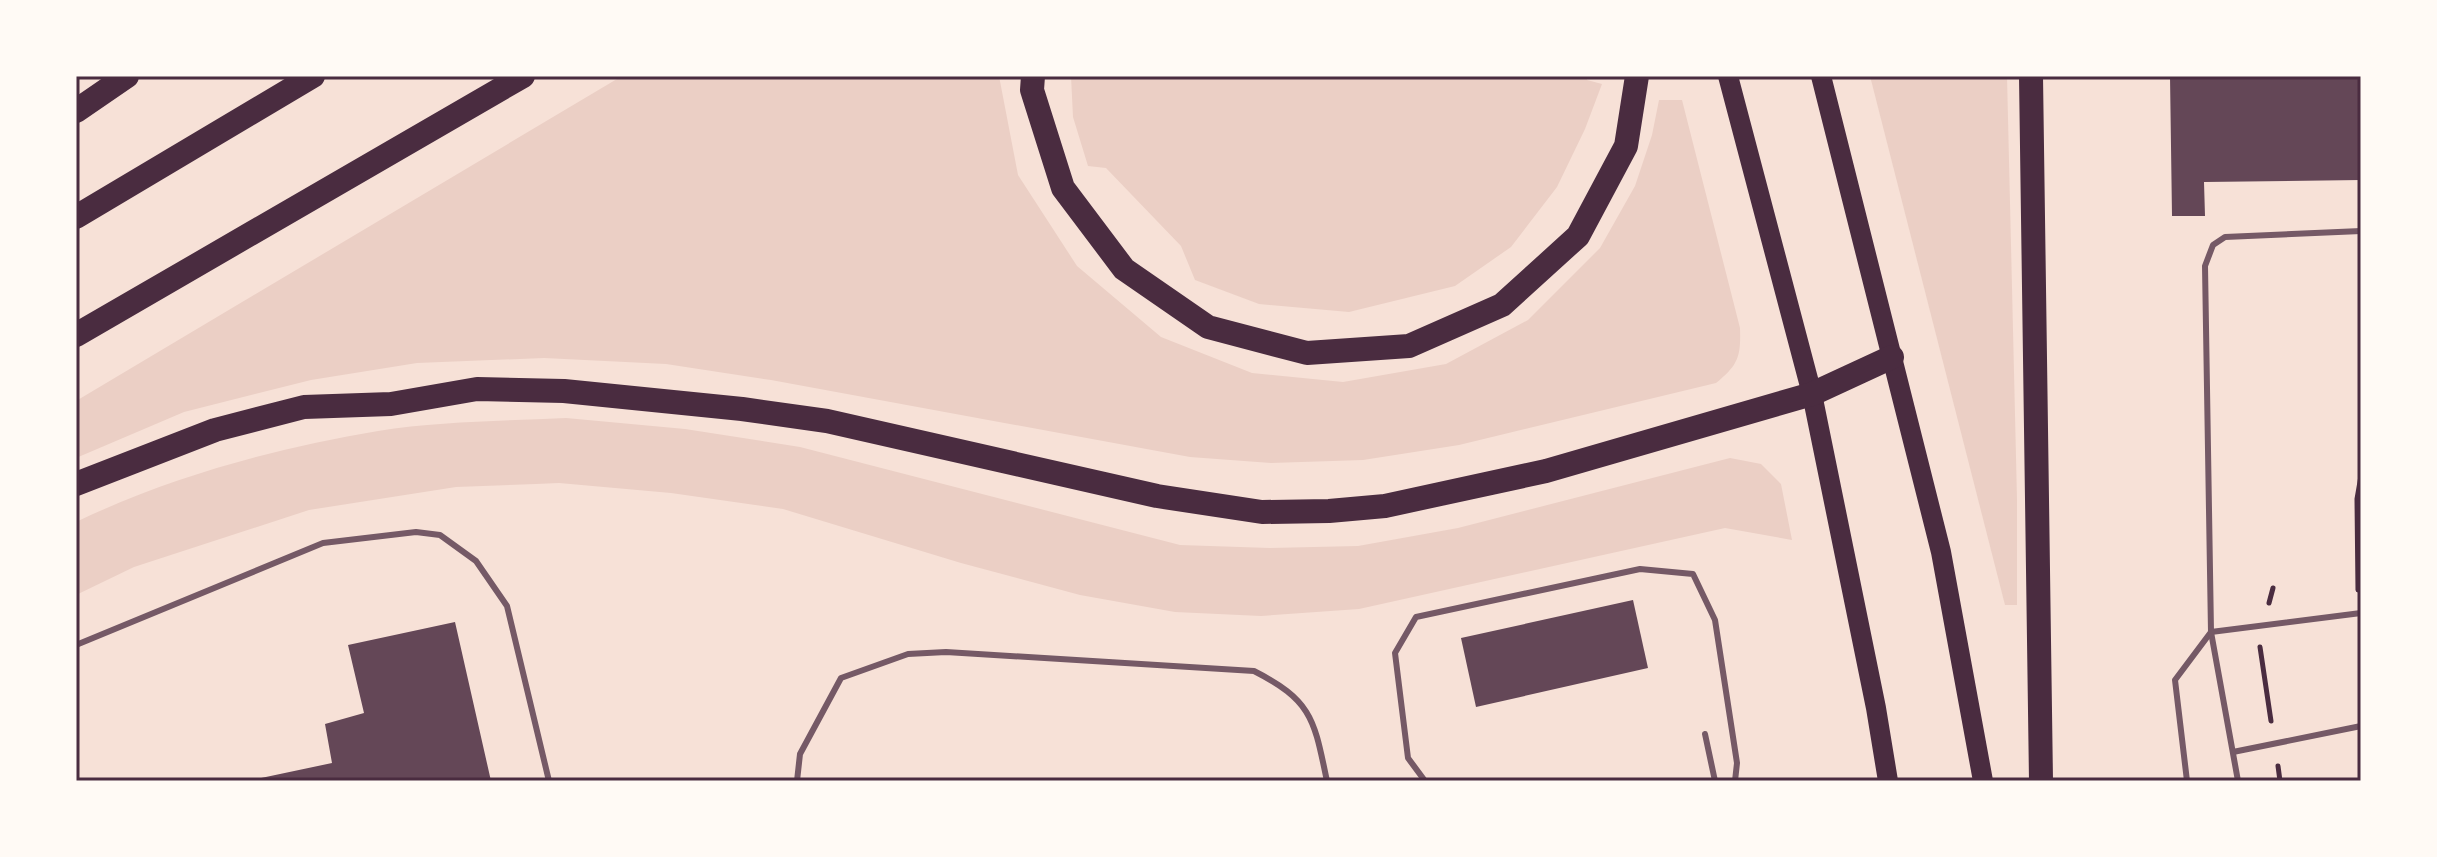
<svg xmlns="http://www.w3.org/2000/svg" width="2437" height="857" font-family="Lato,sans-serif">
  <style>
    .green { fill: #ebcfc5 }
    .building { fill: #644757 }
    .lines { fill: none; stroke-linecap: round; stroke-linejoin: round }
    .path { stroke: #4a2c40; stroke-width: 5 }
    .service { stroke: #755966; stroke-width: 6 }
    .primary { stroke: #4a2c40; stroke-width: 20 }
    .motorway { stroke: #4a2c40; stroke-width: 24 }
    .neatline { fill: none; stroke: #4a2c40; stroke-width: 3 }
  </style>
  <rect width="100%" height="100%" fill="#f7e1d7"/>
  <g class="green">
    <path d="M622 76H999L1018 175 1077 266 1161 337 1252 373 1343 382 1446 364 1528 320 1600 248 1635 186 1652 135 1659 100H1682L1740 328C1741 357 1738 365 1716 383L1459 445 1363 460 1271 463 1190 457 771 380 666 364 544 358 417 363 311 380 184 412 76 458V401Z"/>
    <path d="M1071 76H1587V80L1602 84 1585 129 1557 187 1511 247 1455 286 1349 312 1259 304 1195 280 1181 246 1106 168 1088 166 1073 117Z"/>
    <path d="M1870 76H2007L2017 499V605H2005Z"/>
    <path d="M566 418 685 429 800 447 1180 545 1270 548 1358 546 1458 528 1730 458 1761 464 1781 484 1792 540 1725 528 1359 609 1261 616 1175 612 1080 595 961 563 783 509 671 493 559 483 536 484 456 487 309 510 134 567 76 595V522C170 477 276 448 378 431 440 421 504 421 566 418Z"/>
  </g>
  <g class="building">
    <path d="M2170 76H2361V180L2204 182 2205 216H2172Z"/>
    <path d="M1633 600 1648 668 1476 707 1461 638Z"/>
    <path d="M455 622 491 781H247L332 763 325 724 364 713 348 645Z"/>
  </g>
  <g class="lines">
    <g class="path">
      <path d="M2358 590 2357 499 2361 476"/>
      <path d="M2269 603 2273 588"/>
      <path d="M2260 647 2271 721"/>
      <path d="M2278 766 2280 781"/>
    </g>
    <g class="service">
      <path d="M76 645 323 543 416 532 440 535 476 561 507 606 549 781"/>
      <path d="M1705 734 1715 781"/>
      <path d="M2233 752 2361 726"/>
      <path d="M797 781 800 754 841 678 908 654 946 652 1254 671C1313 701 1314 720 1327 781"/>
      <path d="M1425 781 1408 758 1395 653 1416 617 1640 569 1693 574 1715 620 1737 763 1735 781"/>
      <path d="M2187 781 2175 680 2211 632 2361 613"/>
      <path d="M2238 781 2211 632 2205 266 2213 245 2225 237 2361 231"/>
    </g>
    <g class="primary">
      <path d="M1728 76 1812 394 1876 708 1888 781"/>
      <path d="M1821 76 1941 552 1983 781"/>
    </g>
    <g class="motorway">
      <path d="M1033 76 1032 90 1063 188 1124 269 1208 327 1307 353 1409 346 1502 305 1578 236 1626 146 1637 76"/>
      <path d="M2031 76 2041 781"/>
      <path d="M76 111 127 76"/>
      <path d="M76 217 313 76"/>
      <path d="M76 335 523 76"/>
      <path d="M76 484 215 430 304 407 391 404 477 389 564 391 742 409 827 421 1157 496 1262 512 1329 511 1385 506 1546 471 1812 394 1892 357"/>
    </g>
  </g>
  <rect width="2437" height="857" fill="none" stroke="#fffaf5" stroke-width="156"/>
  <rect x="78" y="78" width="2281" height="701" class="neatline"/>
</svg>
